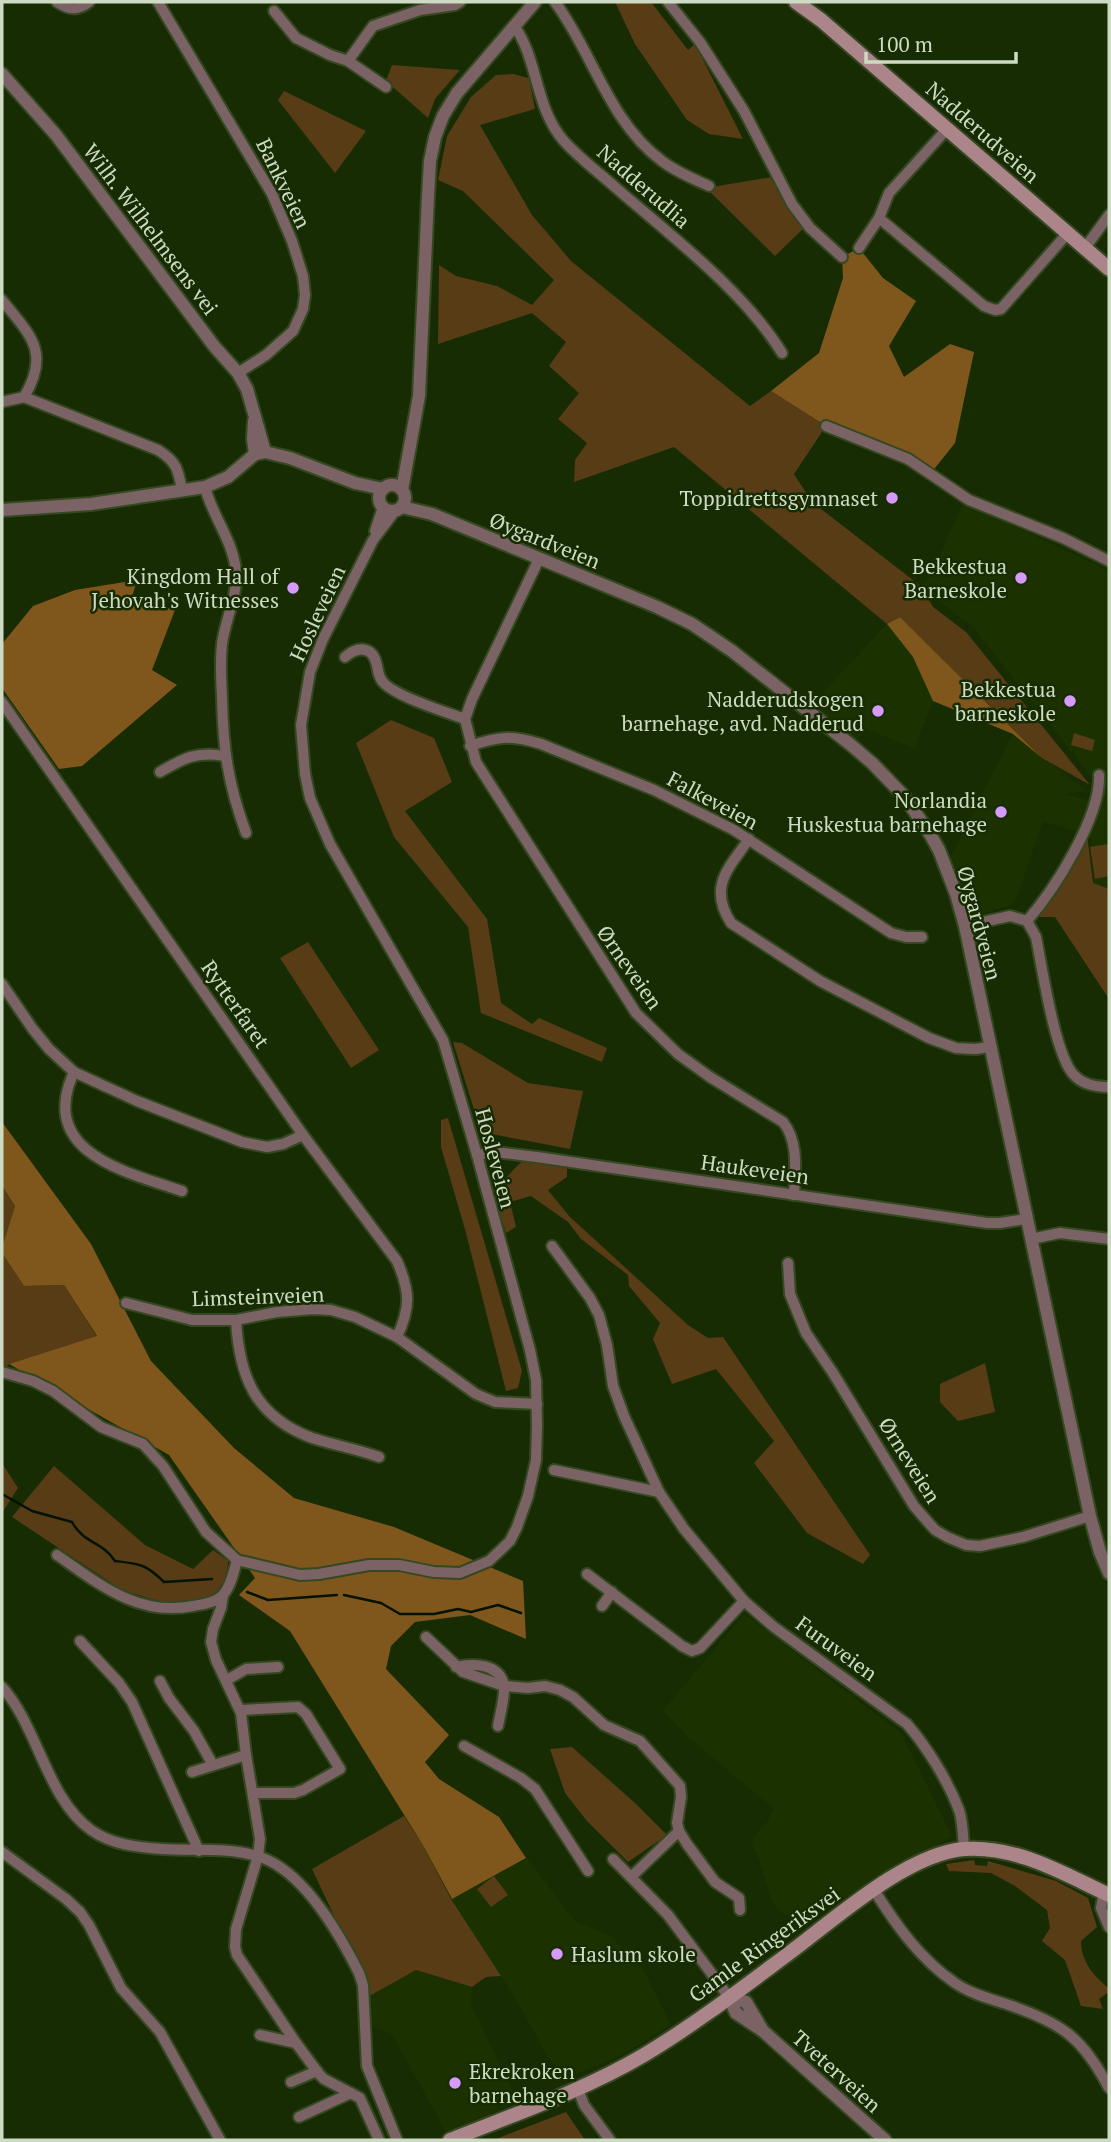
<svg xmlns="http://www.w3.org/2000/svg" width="1111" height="2142" font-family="'PT Serif',serif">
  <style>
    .built { fill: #1b3200 }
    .green { fill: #573c16 }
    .forest { fill: #7f561b }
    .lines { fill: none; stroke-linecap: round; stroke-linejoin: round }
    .stream { stroke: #041200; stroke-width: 2.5 }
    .minor-casing { stroke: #354822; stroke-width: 14 }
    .tertiary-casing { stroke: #354822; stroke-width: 16 }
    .secondary-casing { stroke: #354822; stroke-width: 18 }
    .minor { stroke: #7b6365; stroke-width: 10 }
    .tertiary { stroke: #7b6365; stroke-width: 12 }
    .secondary { stroke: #ab8589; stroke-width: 14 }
    .poi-dot { fill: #d69bfa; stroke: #182c03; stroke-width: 2.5 }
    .labels { text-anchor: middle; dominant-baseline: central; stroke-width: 5; stroke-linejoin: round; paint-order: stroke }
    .street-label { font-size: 21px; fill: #cddbc4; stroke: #182c03 }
    .poi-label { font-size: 21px; fill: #cddbc4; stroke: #182c03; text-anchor: end }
  </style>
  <rect width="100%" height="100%" fill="#182c03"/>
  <g class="built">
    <path d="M963 502 1109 571V774L1090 775 974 628 922 587 933 571Z"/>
    <path d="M887 624 913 657 933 701 914 748 866 729 857 740 811 706Z"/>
    <path d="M1013 734 1087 791 1065 794 1091 801 1077 832 1043 821 1017 897 1011 905 965 919 947 864Z"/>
    <path d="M1109 777V889L1093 884 1090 820 1105 778Z"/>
    <path d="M744 1614 901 1733 952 1836 838 1902 816 1905 786 1915 773 1903 752 1839 768 1821 773 1808 687 1736 663 1711Z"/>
    <path d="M527 1859 575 1921 610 1936 645 1973 671 2025 618 2057 566 2078 548 2057 513 1994 451 1899Z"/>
    <path d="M416 1970 472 1987 471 2005 518 2102 446 2132 392 2034 365 2023 364 1999Z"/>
  </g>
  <g class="green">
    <path d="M615 2H651L688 50 695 44 743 139 709 134 687 120 635 44Z"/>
    <path d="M392 65 460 70 435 99 428 118 386 81Z"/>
    <path d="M513 74 529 78 535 109 480 125 532 215 571 261 750 406 771 391 826 426 794 474 812 502 922 587 933 607 966 632 1090 785 1042 758 900 617 887 624 674 447 574 482 575 460 587 443 558 419 579 393 549 366 566 342 532 313 438 344 439 265 456 276 497 286 532 305 554 280 463 191 438 180 447 136 471 97 496 75Z"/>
    <path d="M284 91 366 131 335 173 278 100Z"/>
    <path d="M772 177 805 227 775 256 706 188Z"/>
    <path d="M391 720 434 738 452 782 405 811 487 919 501 1003 532 1024 539 1018 607 1048 602 1062 481 1013 468 927 394 837 356 743Z"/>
    <path d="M1074 733 1095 740 1092 751 1071 745Z"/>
    <path d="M1087 834 1093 883 1109 889V999L1055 917H1033Z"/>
    <path d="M1108 844 1109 876 1095 879 1090 847Z"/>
    <path d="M308 942 379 1050 351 1068 280 958Z"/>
    <path d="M453 1042 462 1043 528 1083 583 1091 570 1149 481 1132Z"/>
    <path d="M448 1118 522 1371 518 1388 506 1391 466 1233 441 1147V1120Z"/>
    <path d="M523 1160 567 1166V1177L548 1190 569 1216 688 1325 708 1338 723 1337 870 1555 863 1564 807 1533 754 1463 774 1441 716 1369 672 1384 653 1339 660 1323 629 1286 628 1275 581 1239 568 1222 531 1196 510 1202 516 1227 506 1233 492 1192Z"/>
    <path d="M2 1186 15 1206 2 1247Z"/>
    <path d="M2 1253 24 1286 64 1285 97 1337 9 1364 2 1371Z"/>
    <path d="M985 1363 995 1412 958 1421 940 1402V1384Z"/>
    <path d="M2 1463 18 1488 2 1513Z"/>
    <path d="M54 1466 145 1545 193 1569 213 1550 228 1561 227 1578 215 1594 199 1600 162 1602 122 1590 12 1517Z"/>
    <path d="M572 1747 635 1803 667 1835 628 1862 587 1821 565 1793 550 1749Z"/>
    <path d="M404 1816 424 1847 451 1899 501 1976 486 1977 472 1987 416 1970 364 1999 360 1971 312 1869Z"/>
    <path d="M974 1860 975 1865 987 1866 988 1861 1056 1881 1088 1898 1097 1927 1081 1941C1081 1961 1094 1977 1109 1988V1992L1099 1999 1103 2009 1081 2006 1065 1960 1042 1941 1050 1928 1047 1910 1015 1886 991 1873 949 1871 946 1864Z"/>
    <path d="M494 1876 508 1895 491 1907 477 1889Z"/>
    <path d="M566 2112 585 2140H493Z"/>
  </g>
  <g class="forest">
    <path d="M859 248 883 278 916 301 889 346 904 377 950 344 974 352 955 443 931 473 826 426 771 391 819 353 843 278 842 257Z"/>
    <path d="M137 580 132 597 175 610 152 670 177 685 82 766 59 769 2 688V644L33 606 75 590Z"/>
    <path d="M900 617 1042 758 1013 734 933 701 913 657 887 624Z"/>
    <path d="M2 1122 91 1244 151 1361 234 1448 294 1498 394 1527 523 1581 526 1639 470 1615 415 1622 391 1646 386 1669 449 1735 425 1762 439 1779 499 1817 526 1858 452 1899 424 1847 290 1631 239 1595 255 1578 169 1455 9 1364 97 1336 64 1285 24 1286 2 1253V1247L15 1206 2 1186Z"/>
  </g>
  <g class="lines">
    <g class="stream">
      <path d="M2 1494 32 1511 72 1522C84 1544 102 1541 115 1561 140 1564 146 1564 164 1582L212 1579"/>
      <path d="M247 1592 268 1600 337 1595"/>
      <path d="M344 1595 381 1603 400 1614H434L458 1609 471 1612 498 1605 521 1613"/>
    </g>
    <g class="minor-casing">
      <g id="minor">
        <path d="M57 2C69 10 78 11 89 2"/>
        <path d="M158 2 272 194 292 241 303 276 305 295 303 309 293 331 266 355 238 373"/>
        <path d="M555 2C593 53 609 122 662 161 676 172 694 179 709 186"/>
        <path d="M668 2 700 42 744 111 792 204 810 228 842 257"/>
        <path d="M274 11 296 38 330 55 348 61 386 87"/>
        <path d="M515 27C538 60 535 107 563 140 578 157 598 172 615 187 670 235 744 291 782 353"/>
        <path d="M348 61 373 26 420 10 455 5 460 2"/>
        <path d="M879 218 984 306 995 310 1001 309 1067 234"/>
        <path d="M859 248 879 218 889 193 947 129"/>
        <path d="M1085 248 1109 215"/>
        <path d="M2 300C30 335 51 352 24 397L2 402"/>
        <path d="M24 397 158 450C177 462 178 469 182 490"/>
        <path d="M826 426 908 459 969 500 1063 538 1109 561"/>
        <path d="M205 487C212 516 233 540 236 571 238 595 225 620 222 644 220 662 221 679 222 697 223 749 228 784 246 833"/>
        <path d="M375 531 383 507"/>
        <path d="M539 559 472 699 465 719 476 762 636 1013 678 1054 710 1077 783 1122C799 1142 795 1170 794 1195"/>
        <path d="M345 657C352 651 361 646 370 652 380 660 375 674 383 682 394 696 446 712 465 719"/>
        <path d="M2 702 303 1135 397 1261C410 1291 411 1307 397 1337"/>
        <path d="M470 746C499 736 512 735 541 744L654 790 734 830 891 933 906 937H922"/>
        <path d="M160 772C184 758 196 751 225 756"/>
        <path d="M749 839C728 869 708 887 731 923L820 981 929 1038 956 1048 975 1049 990 1047"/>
        <path d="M1027 921 1036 937C1042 967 1055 1056 1074 1075 1083 1085 1096 1087 1109 1087"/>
        <path d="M965 926 1010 916 1027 921C1054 890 1101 817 1099 775"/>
        <path d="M2 984 32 1028 49 1049 74 1072 137 1101 242 1142 267 1147 283 1144 303 1135"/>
        <path d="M74 1072C37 1153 126 1172 182 1191"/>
        <path d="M477 1155 495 1152 537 1157 987 1223H1000L1026 1219"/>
        <path d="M1031 1239 1060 1233 1109 1239"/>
        <path d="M552 1246 590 1298 599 1315 607 1345 613 1386 624 1416 659 1492 684 1529 744 1601 774 1627 907 1724C927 1747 948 1781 959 1810 963 1822 963 1836 964 1849"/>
        <path d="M788 1263 790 1294 806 1333 833 1373 914 1506 935 1530 947 1537 966 1545 980 1546 1023 1537 1090 1516"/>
        <path d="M126 1303 192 1320H236L277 1312 313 1309 331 1310 355 1317 397 1337 476 1394 495 1402 537 1404"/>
        <path d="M236 1320C239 1376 255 1417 312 1438 334 1445 357 1449 379 1457"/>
        <path d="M2 1372 33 1381 53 1391 101 1427 143 1444 163 1466 206 1532 237 1560 300 1575 319 1574 369 1565H399L434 1572 460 1573 489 1561 510 1541 517 1527 528 1496 536 1460 537 1426 536 1380 530 1350 477 1155 443 1040 330 844 310 798 305 774 301 725 310 672 323 639 373 540 395 511"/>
        <path d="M554 1470 659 1492"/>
        <path d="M57 1555C99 1584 138 1617 193 1606 203 1604 215 1603 223 1595 231 1586 234 1571 237 1560"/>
        <path d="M587 1574 682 1646 692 1651 700 1648 744 1601"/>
        <path d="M223 1595 221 1608 213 1629 211 1642 216 1660 241 1713 246 1755 260 1839 258 1856 236 1929 235 1947 237 1955 296 2043 319 2074 324 2079 360 2098 379 2140"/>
        <path d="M602 1606 612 1592"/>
        <path d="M426 1637 463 1672 504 1686 528 1688 545 1686 560 1690 573 1697 604 1725 640 1741 680 1786 681 1797 677 1823 679 1831 687 1844 715 1882 739 1898 740 1910"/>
        <path d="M80 1641 119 1683 132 1702 199 1851"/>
        <path d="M456 1667C473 1663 500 1663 504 1686 505 1696 500 1715 498 1726"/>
        <path d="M227 1680 246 1669 278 1667"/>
        <path d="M160 1681 169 1698 194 1731 213 1765"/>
        <path d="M2 1687C38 1727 47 1799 91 1830 112 1845 137 1847 162 1849 193 1851 226 1847 257 1856 303 1869 339 1933 359 1973L363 1985 367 2066 397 2140"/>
        <path d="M241 1710 298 1707 306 1714 340 1769 303 1790 294 1793H253"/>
        <path d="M464 1746 521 1778 535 1789 588 1871"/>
        <path d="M192 1772 246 1755"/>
        <path d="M2 1852 66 1899 80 1912 89 1925 121 1988 160 2032 220 2140"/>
        <path d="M613 1859 668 1915 729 1997"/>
        <path d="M631 1877 679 1831"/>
        <path d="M874 1890C896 1925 920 1959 955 1983 971 1994 991 1999 1009 2005 1062 2023 1083 2038 1109 2088"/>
        <path d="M1104 1892 1101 1908 1109 1927"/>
        <path d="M260 2035 296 2043"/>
        <path d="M291 2082 317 2071"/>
        <path d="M578 2089 584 2105 610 2140"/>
        <path d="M299 2117 351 2093"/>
      </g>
    </g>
    <g class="tertiary-casing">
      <g id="tertiary">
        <path d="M2 74 56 135 214 346 238 373 247 389 265 452"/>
        <path d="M254 421 253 439 255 454"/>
        <circle cx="392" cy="498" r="13"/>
        <path d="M402 490 419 396 428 196 430 161 435 137 443 116 457 93 535 2"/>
        <path d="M402 507 432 514 657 607 692 624 732 651 851 745 872 763 904 796 930 834 939 850 956 894 965 926 1090 1516 1100 1552 1109 1573"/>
        <path d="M2 510 91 504 205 487 228 477 255 454 265 452 290 458 355 483 383 489"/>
        <path d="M729 1997 746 2002 763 2031 736 2013Z"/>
        <path d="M763 2031 885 2140"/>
      </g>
    </g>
    <g class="secondary-casing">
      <g id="secondary">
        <path d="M796 2 821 20 1109 269"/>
        <path d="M450 2140C515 2114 583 2091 644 2055 694 2025 741 1989 788 1954 834 1920 906 1854 964 1849 1016 1845 1064 1874 1109 1895"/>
      </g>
    </g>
    <use href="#minor" class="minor"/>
    <use href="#tertiary" class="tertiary"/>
    <use href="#secondary" class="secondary"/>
  </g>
  <g class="poi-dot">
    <circle cx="892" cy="498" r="7"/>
    <circle cx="1021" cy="578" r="7"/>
    <circle cx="293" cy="588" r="7"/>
    <circle cx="1070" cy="701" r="7"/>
    <circle cx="878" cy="711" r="7"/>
    <circle cx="1001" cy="812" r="7"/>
    <circle cx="557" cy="1954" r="7"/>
    <circle cx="455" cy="2083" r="7"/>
  </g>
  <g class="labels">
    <g class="street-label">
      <text transform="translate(983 132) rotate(41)">Nadderudveien</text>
      <text transform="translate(284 183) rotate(64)">Bankveien</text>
      <text transform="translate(644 186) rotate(41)">Nadderudlia</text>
      <text transform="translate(151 229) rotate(53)">Wilh. Wilhelmsens vei</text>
      <text transform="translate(545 540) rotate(22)">Øygardveien</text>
      <text transform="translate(317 613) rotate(-65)">Hosleveien</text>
      <text transform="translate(713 800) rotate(28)">Falkeveien</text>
      <text transform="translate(980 923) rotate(75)">Øygardveien</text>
      <text transform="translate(630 967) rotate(55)">Ørneveien</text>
      <text transform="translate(236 1004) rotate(55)">Rytterfaret</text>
      <text transform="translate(496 1158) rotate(75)">Hosleveien</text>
      <text transform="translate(755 1169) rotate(8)">Haukeveien</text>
      <text transform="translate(258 1296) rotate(-2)">Limsteinveien</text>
      <text transform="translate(910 1460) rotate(58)">Ørneveien</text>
      <text transform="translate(837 1648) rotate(36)">Furuveien</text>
      <text transform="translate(764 1944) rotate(-36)">Gamle Ringeriksvei</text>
      <text transform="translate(837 2071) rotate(42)">Tveterveien</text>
    </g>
    <g class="poi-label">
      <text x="878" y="498">Toppidrettsgymnaset</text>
      <text x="1007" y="566">Bekkestua<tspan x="1007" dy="24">Barneskole</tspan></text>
      <text x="279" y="576">Kingdom Hall of<tspan x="279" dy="24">Jehovah's Witnesses</tspan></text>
      <text x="1056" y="689">Bekkestua<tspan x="1056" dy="24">barneskole</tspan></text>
      <text x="864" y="699">Nadderudskogen<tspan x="864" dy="24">barnehage, avd. Nadderud</tspan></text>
      <text x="987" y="800">Norlandia<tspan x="987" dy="24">Huskestua barnehage</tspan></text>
      <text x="571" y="1954" text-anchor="start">Haslum skole</text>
      <text x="469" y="2071" text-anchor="start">Ekrekroken<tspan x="469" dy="24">barnehage</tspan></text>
    </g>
  </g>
  <rect width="1111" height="2142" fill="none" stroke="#cddbc4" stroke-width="7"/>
  <path d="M866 52v10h150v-10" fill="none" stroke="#cddbc4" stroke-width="3.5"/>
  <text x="876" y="52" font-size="21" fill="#cddbc4" stroke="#182c03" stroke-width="5" paint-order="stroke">100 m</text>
</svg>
